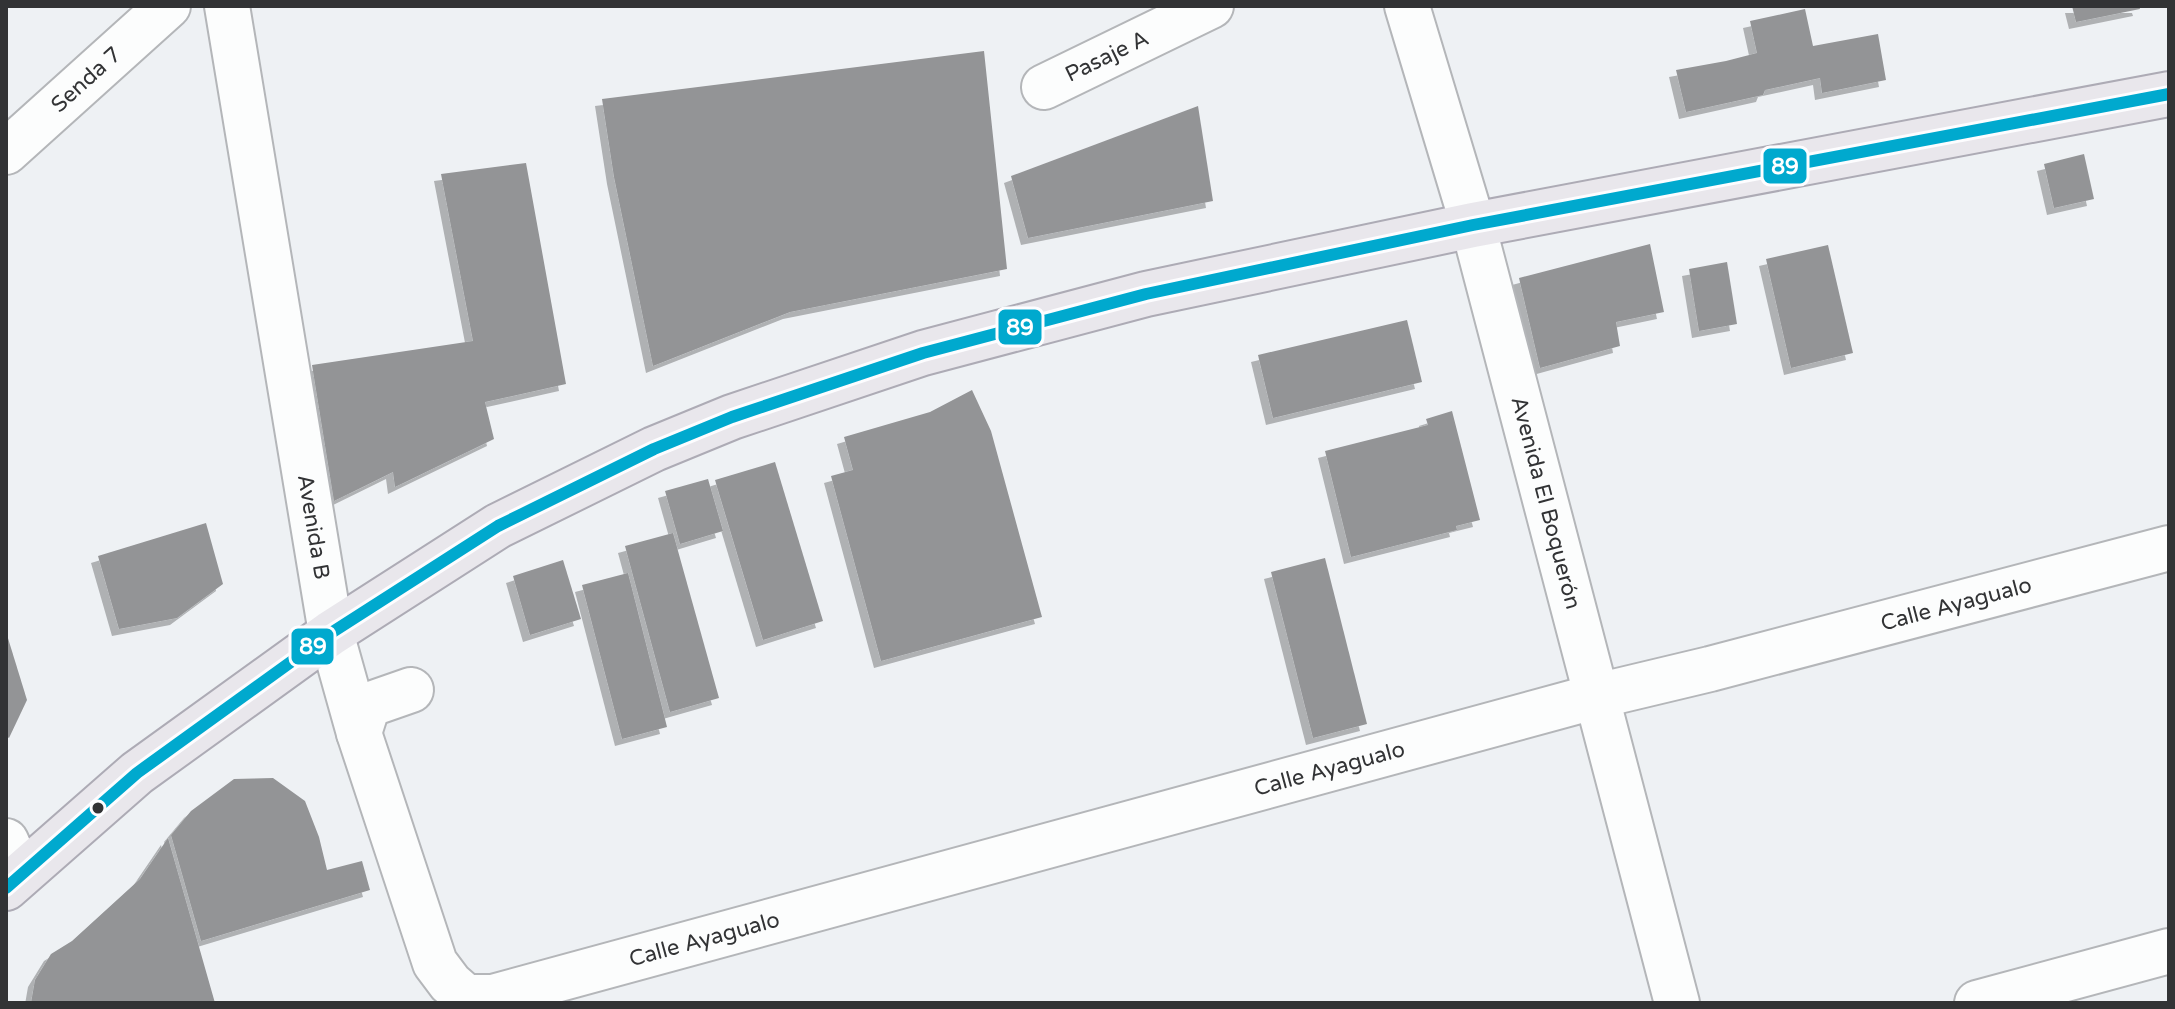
<svg xmlns="http://www.w3.org/2000/svg" width="2175" height="1009" font-family="'Varela Round',sans-serif">
  <style>
    .building { fill: #939496; filter: url(#shadow) }
    .lines { fill: none; stroke-linecap: round; stroke-linejoin: round }
    .minor-casing { stroke: #b4b6b9; stroke-width: 48 }
    .major-casing { stroke: #adabb5; stroke-width: 48 }
    .minor { stroke: #fcfdfd; stroke-width: 44 }
    .major { stroke: #e9e7ec; stroke-width: 44 }
    .bus-1-casing { stroke: #fdfdff; stroke-width: 18 }
    .bus-1 { stroke: #00a9ce; stroke-width: 12 }
    .bus-dot { fill: #323335; stroke: #fdfdff; stroke-width: 3 }
    .labels { text-anchor: middle; dominant-baseline: central; stroke-width: 8; stroke-linejoin: round; paint-order: stroke }
    .street-label { font-size: 22px; fill: #323335; stroke: #fdfdff }
    .line-badge { stroke: #fdfdff; stroke-width: 3 }
    .badge-label { font-size: 22px; text-anchor: middle; font-weight: bold; fill: #fff }
  </style>
  <defs>
    <filter id="shadow"><feDropShadow dx="-7" dy="7" stdDeviation="0" flood-color="#0004"/></filter>
  </defs>
  <rect width="100%" height="100%" fill="#eef1f4"/>
  <g class="building">
    <path d="M2072 6H2139L2140 9 2076 22Z"/>
    <path d="M1805 9 1813 46 1878 34 1886 80 1822 93 1820 78 1765 90 1763 95 1686 112 1676 70 1726 61 1757 53 1750 21Z"/>
    <path d="M984 51 1007 269 790 312 653 366 614 177 602 99Z"/>
    <path d="M1198 106 1213 201 1028 238 1011 176Z"/>
    <path d="M2084 154 2094 199 2054 208 2044 164Z"/>
    <path d="M526 163 566 384 485 402 494 439 395 487 393 472 334 501 312 365 473 341 441 174Z"/>
    <path d="M1650 244 1664 312 1616 322 1620 346 1540 368 1519 278Z"/>
    <path d="M1828 245 1853 353 1791 368 1766 259Z"/>
    <path d="M1727 262 1737 324 1699 331 1689 269Z"/>
    <path d="M1407 320 1422 382 1273 418 1258 355Z"/>
    <path d="M972 390 991 431 1042 617 881 661 831 476 853 470 844 437 930 412Z"/>
    <path d="M1452 411 1480 520 1456 526 1457 530 1351 557 1325 451 1428 425 1426 419Z"/>
    <path d="M775 462 823 621 763 640 715 480Z"/>
    <path d="M708 479 723 531 680 544 665 491Z"/>
    <path d="M206 523 223 584 177 618 119 629 98 556Z"/>
    <path d="M673 533 719 698 670 712 625 546Z"/>
    <path d="M1325 558 1367 724 1313 738 1271 572Z"/>
    <path d="M563 560 581 619 530 635 513 576Z"/>
    <path d="M628 573 667 727 622 739 582 585Z"/>
    <path d="M7 635 27 700 9 738 6 736Z"/>
    <path d="M273 778 305 801 319 837 327 870 362 861 370 890 201 941 171 835 191 811 234 779Z"/>
    <path d="M168 838 215 1003H31L35 980 51 954 72 941 140 879Z"/>
  </g>
  <g class="lines">
    <g class="minor-casing">
      <g id="minor">
        <path id="s1" d="M227 6 331 633 359 733 435 963 450 983 466 997H493L1597 696 1710 669 2169 548"/>
        <path id="s2" d="M1407 6 1473 225 1677 1003"/>
        <path id="s3" d="M1044 87 1211 6"/>
        <path id="s4" d="M6 152 168 6"/>
        <path d="M359 733 368 705 411 690"/>
        <path d="M6 841 21 874"/>
        <path d="M1977 1003 2169 951"/>
      </g>
    </g>
    <g class="major-casing">
      <path id="major" d="M6 888 137 773 331 633 498 526 654 449 732 417 923 353 1146 294 1473 225 2169 94"/>
    </g>
    <use href="#minor" class="minor"/>
    <use href="#major" class="major"/>
    <g class="bus-1-casing">
      <path id="bus-1" d="M6 888 137 773 331 633 498 526 654 449 732 417 923 353 1146 294 1473 225 2169 94"/>
    </g>
    <use href="#bus-1" class="bus-1"/>
  </g>
  <circle class="bus-dot" cx="98" cy="808" r="7"/>
  <g class="labels">
    <g class="street-label">
      <text stroke="none"><textPath href="#s3" startOffset="70">Pasaje A</textPath></text>
      <text stroke="none"><textPath href="#s4" startOffset="108">Senda 7</textPath></text>
      <text stroke="none"><textPath href="#s2" startOffset="516">Avenida El Boquerón</textPath></text>
      <text stroke="none"><textPath href="#s1" startOffset="528">Avenida B</textPath></text>
      <text stroke="none"><textPath href="#s1" startOffset="2570">Calle Ayagualo</textPath></text>
      <text stroke="none"><textPath href="#s1" startOffset="1922">Calle Ayagualo</textPath></text>
      <text stroke="none"><textPath href="#s1" startOffset="1274">Calle Ayagualo</textPath></text>
    </g>
  </g>
  <g class="line-badge">
    <rect x="1762" y="147" width="46" height="38" rx="8" fill="#00a9ce"/>
    <rect x="997" y="308" width="46" height="38" rx="8" fill="#00a9ce"/>
    <rect x="290" y="627" width="45" height="39" rx="8" fill="#00a9ce"/>
  </g>
  <g class="badge-label">
    <text x="1785" y="174">89</text>
    <text x="1020" y="335">89</text>
    <text x="313" y="654">89</text>
  </g>
  <rect width="2175" height="1009" fill="none" stroke="#323335" stroke-width="16"/>
</svg>
